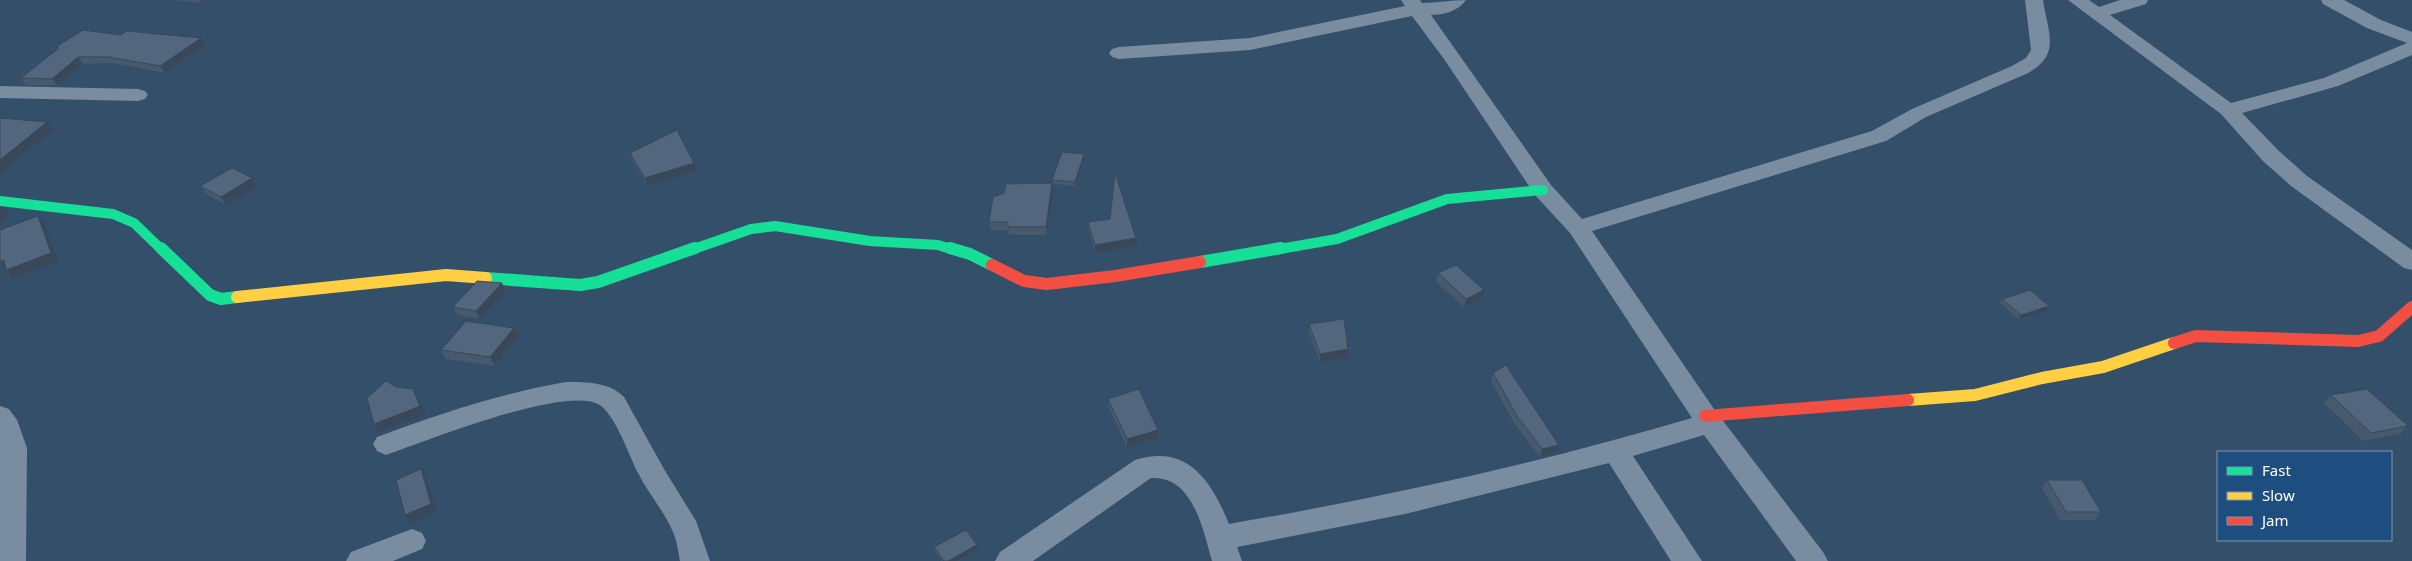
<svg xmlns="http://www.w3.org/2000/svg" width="2412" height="561" font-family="'Noto Sans',sans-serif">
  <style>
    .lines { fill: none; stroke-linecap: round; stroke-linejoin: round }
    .street { fill: #7a8da0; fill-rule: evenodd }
    .fast-far1 { stroke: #16e098; stroke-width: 10 }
    .fast { stroke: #16e098; stroke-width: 12 }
    .slow { stroke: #ffcf43; stroke-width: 12 }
    .jam { stroke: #f24e42; stroke-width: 12 }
    .wall { fill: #47596c }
    .shaded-wall { fill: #394858 }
    .building { fill: #52677d; stroke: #394858 }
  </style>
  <rect width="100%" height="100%" fill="#344f6a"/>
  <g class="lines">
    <g class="street">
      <path d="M1401 0H1420L1422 3C1437 3 1451 0 1466 0 1459 11 1443 15 1431 15L1551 185 1582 219 1872 131 1912 109 2012 66 2026 58 2031 50 2025 0H2043C2048 34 2062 55 2026 74L1926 117 1886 141 1592 231 1714 409 1823 552 1828 561H1796L1704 435 1633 456 1702 561H1671L1609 463 1405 514 1237 547 1242 561H1212C1203 530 1193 475 1151 478L1033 561H995L1000 552 1135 460C1188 443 1212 482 1229 524 1385 497 1540 463 1692 418L1570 233 1535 195 1444 59 1412 16 1250 50 1119 59 1112 57 1109 53 1112 49 1119 47 1250 38 1405 6Z"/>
      <path d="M2068 0H2089L2099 7 2120 0H2148L2146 4 2110 15 2231 103 2324 78 2407 43 2367 28 2323 4 2321 0H2344L2381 20 2412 32V55L2338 86 2242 113 2279 151 2307 176 2412 250V270L2404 268 2291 186 2263 161 2221 114Z"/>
      <path d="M0 86 138 89 145 91 148 95 145 99 138 101 0 98Z"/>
      <path d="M566 382C587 382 609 382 624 397L664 469 696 521 710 561H680C678 551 677 541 673 532 664 511 648 493 638 473 629 456 615 413 598 404 563 386 426 441 386 455L377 451 373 444 377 437C439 414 501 393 566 382Z"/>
      <path d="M0 406 9 409 17 420 27 448 26 561H0Z"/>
      <path d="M412 529 422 533 426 541 422 549 393 561H346L351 552Z"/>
    </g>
    <g class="fast-far1">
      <path d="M0 201 113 214 134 223 162 250"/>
      <path d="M691 250 751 229 775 226 870 241 938 245 954 250"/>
      <path d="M1274 250 1337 239 1447 199 1543 190"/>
    </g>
    <g class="fast">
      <path d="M161 248 210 295 221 299 237 297"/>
      <path d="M950 248 970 254 992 265"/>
      <path d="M1200 262 1281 248"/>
      <path d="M486 278 580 285 598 282 695 248"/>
    </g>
    <g class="slow">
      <path d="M237 297 446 275 486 278"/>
      <path d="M1908 400 1975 395 2042 378 2103 367 2174 343"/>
    </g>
    <g class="jam">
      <path d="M992 265 1024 281 1047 284 1115 276 1200 262"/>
      <path d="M2174 343 2196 336 2358 341 2379 336 2412 307"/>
      <path d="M1705 416 1908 400"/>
    </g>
  </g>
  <g class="wall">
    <path d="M171 0H205L201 3Z"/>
    <path d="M121 35 205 45 165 73 113 63 83 64 57 85H26L21 78 58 49 56 47Z"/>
    <path d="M630 153 694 163 697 171 648 186 633 161Z"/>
    <path d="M1084 154V158L1075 186 1053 184 1052 180Z"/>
    <path d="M252 178 258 186 226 205 206 194 200 186Z"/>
    <path d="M1053 192 1047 235H1009L1008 230H991L989 222Z"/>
    <path d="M1088 222 1136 238 1137 246 1095 253 1089 231Z"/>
    <path d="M1438 273 1484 290 1483 298 1464 307 1436 282Z"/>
    <path d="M506 291 480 319 458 315 453 307Z"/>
    <path d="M2002 299 2046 311 2018 319 2000 303Z"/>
    <path d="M1309 324 1347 358 1320 362 1309 332Z"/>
    <path d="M514 328 518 336 495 366 446 359 441 350Z"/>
    <path d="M1493 373 1556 453 1540 457 1515 425 1491 381Z"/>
    <path d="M2331 395 2408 426 2400 434 2363 441 2324 403Z"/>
    <path d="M1108 399 1158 438 1127 448 1109 407Z"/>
    <path d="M2047 480 2101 512 2095 520H2060L2042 488Z"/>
    <path d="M977 545 978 549 956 561H942L935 552 934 547Z"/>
  </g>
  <g class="shaded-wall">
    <path d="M199 0H205L201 3Z"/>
    <path d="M201 38 205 45 165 73 160 66Z"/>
    <path d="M78 57 83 64 57 85 52 79Z"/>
    <path d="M47 122 53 130 7 167 9 169 0 175V160Z"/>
    <path d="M1084 154V158L1075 186V182Z"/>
    <path d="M694 163 697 171 648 186 645 178Z"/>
    <path d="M252 178 258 186 226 205 221 197Z"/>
    <path d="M1052 183 1053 192 1047 235 1046 227Z"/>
    <path d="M3 206 10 214 0 225V210Z"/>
    <path d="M38 216 44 223 58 261 13 278 6 270Z"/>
    <path d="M1136 238 1137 246 1095 253V245Z"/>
    <path d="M4 260 6 270 0 262Z"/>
    <path d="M502 283 506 291 480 319 476 311Z"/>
    <path d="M1484 290 1483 298 1464 307 1466 299Z"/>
    <path d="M2049 306 2046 311 2018 319 2021 315Z"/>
    <path d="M514 328 518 336 495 366 490 357Z"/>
    <path d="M1348 349 1347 358 1320 362V354Z"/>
    <path d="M413 389 418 397 425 415 379 432 374 424Z"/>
    <path d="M1158 430V438L1127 448V439Z"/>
    <path d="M1559 445 1556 453 1540 457 1542 449Z"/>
    <path d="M421 469 426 478 437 512 411 523 405 515Z"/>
    <path d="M977 545 978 549 956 561H948Z"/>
  </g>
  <g class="building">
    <path d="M83 30 121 35 126 31 201 38 160 66 108 57H78L52 79 21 78 59 48 56 47Z"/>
    <path d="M0 118 47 122 0 160Z"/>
    <path d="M677 130 694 163 645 178 630 153Z"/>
    <path d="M1062 152 1084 154 1075 182 1052 180Z"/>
    <path d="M232 168 252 178 221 197 200 186Z"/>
    <path d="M1115 173 1136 238 1095 245 1088 222 1110 219Z"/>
    <path d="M1052 183 1046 227H1008V222H989L993 197 1004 193 1006 184Z"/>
    <path d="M38 216 51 253 6 270 4 260 0 262V230Z"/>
    <path d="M1456 265 1484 290 1466 299 1438 273Z"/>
    <path d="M477 281 502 283 476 311 453 307Z"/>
    <path d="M2030 290 2049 306 2021 315 2002 299Z"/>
    <path d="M1344 319 1348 349 1320 354 1309 324Z"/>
    <path d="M466 321 514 328 490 357 441 350Z"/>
    <path d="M1506 365 1559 445 1542 449 1517 416 1493 373Z"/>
    <path d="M386 381 396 387 413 389 420 406 374 424 367 398Z"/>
    <path d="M1139 389 1158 430 1127 439 1108 399Z"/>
    <path d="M2367 389 2408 426 2371 433 2331 395Z"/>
    <path d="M421 469 431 504 405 515 396 480Z"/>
    <path d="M2047 480H2082L2101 512H2066Z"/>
    <path d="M966 530 977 545 948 561H944L934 547Z"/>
  </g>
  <rect x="2217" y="451" width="175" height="90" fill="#1e4e80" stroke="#7895b3"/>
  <rect x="2227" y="467" width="25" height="8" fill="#16e098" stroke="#7895b3"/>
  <text x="2262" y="476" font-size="15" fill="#ffffff">Fast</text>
  <rect x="2227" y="492" width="25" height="8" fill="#ffcf43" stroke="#7895b3"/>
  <text x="2262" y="501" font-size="15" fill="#ffffff">Slow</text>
  <rect x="2227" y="517" width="25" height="8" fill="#f24e42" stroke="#7895b3"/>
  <text x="2262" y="526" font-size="15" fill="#ffffff">Jam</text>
</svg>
